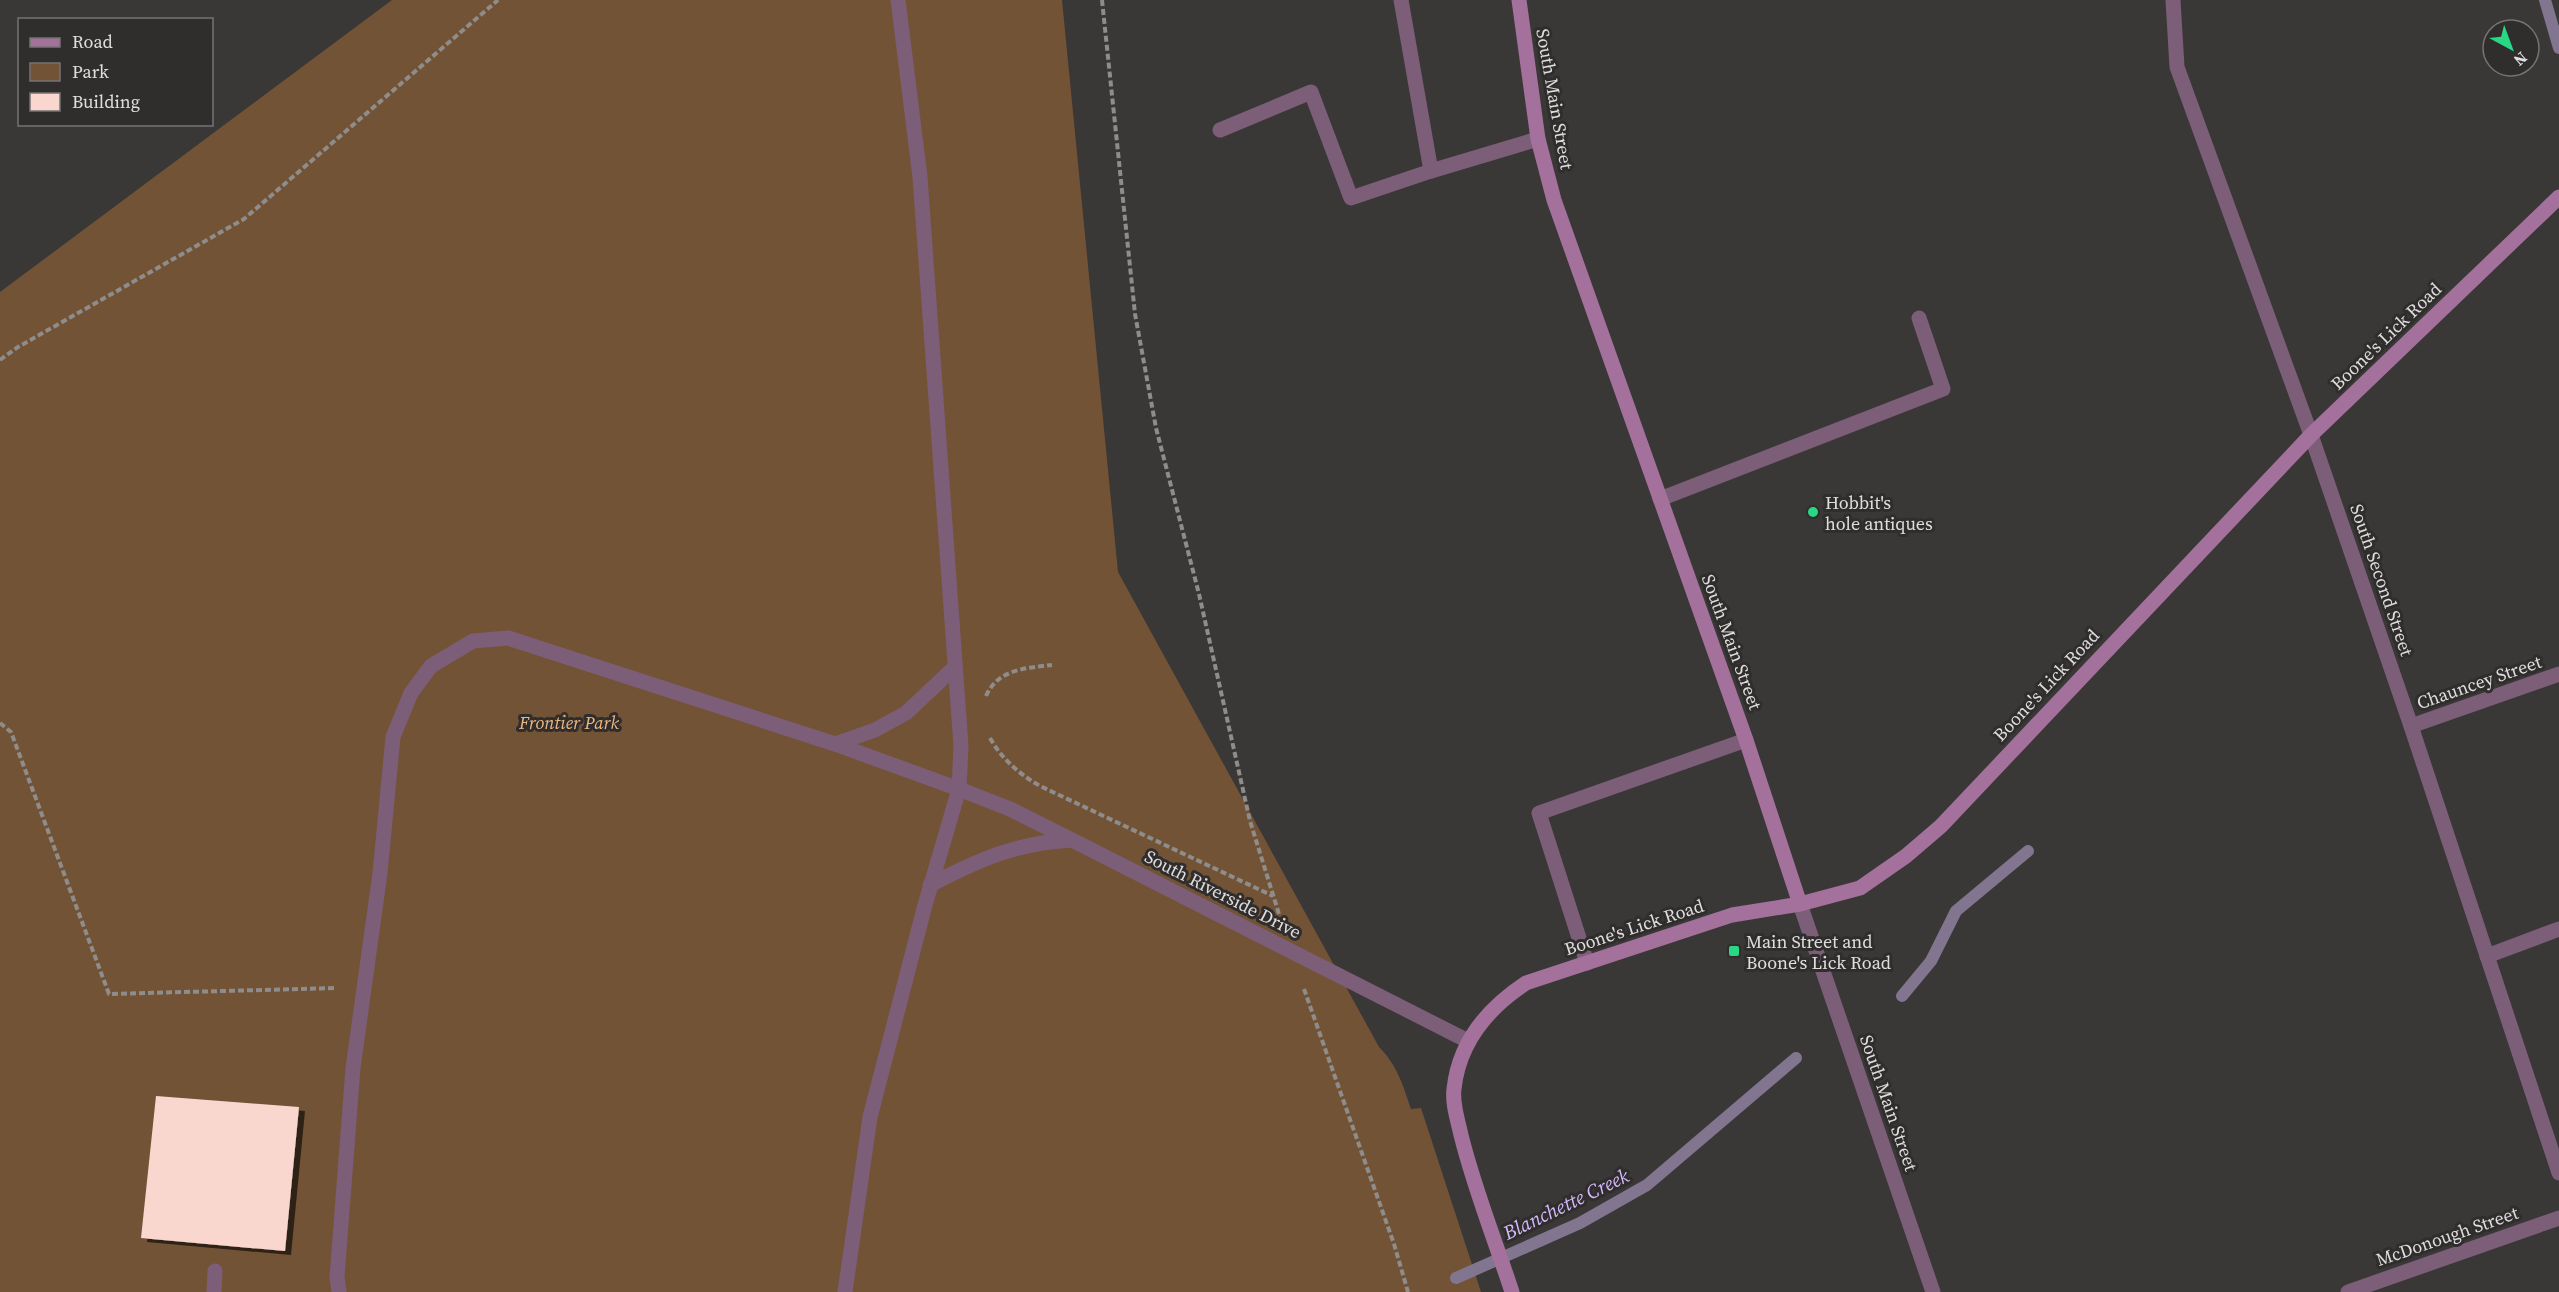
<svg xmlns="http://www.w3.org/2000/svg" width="2559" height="1292" font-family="'Source Serif 4',serif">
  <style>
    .green { fill: #735335 }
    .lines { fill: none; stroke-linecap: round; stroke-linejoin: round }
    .stream { stroke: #817590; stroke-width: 12 }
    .building { fill: #f9d7cf; filter: url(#shadow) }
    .path { stroke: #8f8c8c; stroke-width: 4; stroke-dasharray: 6 3; stroke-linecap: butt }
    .lane { stroke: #7d5e78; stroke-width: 15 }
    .street { stroke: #7d5e78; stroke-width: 15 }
    .secondary { stroke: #a3719b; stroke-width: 15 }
    .poi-dot { fill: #28d885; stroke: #302d2d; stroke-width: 2 }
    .labels { text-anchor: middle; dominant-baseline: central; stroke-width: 6; stroke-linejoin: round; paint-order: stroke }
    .street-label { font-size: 18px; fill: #e0ddde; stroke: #302d2d }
    .poi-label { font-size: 18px; fill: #e0ddde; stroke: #302d2d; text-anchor: start }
    .park-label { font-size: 18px; font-style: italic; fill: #eeb681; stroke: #302d2d }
    .water-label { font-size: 20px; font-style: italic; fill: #d4bafd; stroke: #302d2d }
  </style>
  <defs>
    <filter id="shadow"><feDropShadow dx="6" dy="4" stdDeviation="0" flood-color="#0009"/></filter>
  </defs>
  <rect width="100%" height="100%" fill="#3a3737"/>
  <path class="green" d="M392 0H1062L1118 572 1379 1047C1397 1065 1403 1085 1411 1109L1421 1108 1481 1292H0V292Z"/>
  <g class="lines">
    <g class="stream">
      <path d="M2545 0 2559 48"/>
      <path d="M1902 996 1931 961 1956 911 2028 851"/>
      <path d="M1456 1278 1580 1223 1647 1185 1796 1058"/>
    </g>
  </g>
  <path class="building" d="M156 1096 299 1107 285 1251 141 1238Z"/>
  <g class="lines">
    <g class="path">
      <path d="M1102 0 1135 314 1156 428 1199 594 1250 821 1279 914"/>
      <path d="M0 360 18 347 244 219 498 0"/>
      <path d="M986 696C998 669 1026 668 1052 665"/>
      <path d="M0 723 11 732 109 994 337 988"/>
      <path d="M990 738C1002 759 1018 773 1040 786L1273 896"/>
      <path d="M1304 989 1394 1244 1408 1292"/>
    </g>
    <g class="lane">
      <path d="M1401 0 1431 171 1538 139"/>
      <path d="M1220 130 1311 92 1351 198 1431 171"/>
      <path d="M1660 499 1943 389 1919 318"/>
      <path d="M835 744 875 730 906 713 955 667"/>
      <path d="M930 885C980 859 1016 843 1072 840"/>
      <path d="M2487 956 2559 929"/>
      <path d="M1587 963 1539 813 1746 740"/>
      <path d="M214 1292 215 1271"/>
      <path d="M339 1292 337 1277 353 1068 380 873 393 737 411 693 431 666 473 641 508 638 835 744 959 789"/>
      <path d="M845 1292 870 1117 925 905 959 789 961 746 920 177 898 0"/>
    </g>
    <g class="street">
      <path d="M2173 0 2177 67 2311 435 2411 726 2559 1173"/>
      <path d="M2411 726 2559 674"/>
      <path d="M959 789 1010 809 1072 840 1468 1041"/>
      <path d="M1800 904 1933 1292"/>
      <path d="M2348 1292 2559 1218"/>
    </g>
    <g class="secondary">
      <path d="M1519 0 1538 139 1554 200 1746 740 1800 904"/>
      <path d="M1512 1292C1495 1240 1474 1188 1461 1135 1458 1121 1452 1104 1454 1089 1459 1042 1488 1008 1526 983L1732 915 1800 904 1860 888 1906 856 1941 826 2311 435 2559 197"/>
    </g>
  </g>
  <g class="poi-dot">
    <circle cx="1813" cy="512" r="6"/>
    <rect x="1728" y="945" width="12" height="12" rx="3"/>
  </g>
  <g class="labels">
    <g class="street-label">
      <text transform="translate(1555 99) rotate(80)">South Main Street</text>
      <text transform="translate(2386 336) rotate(-44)">Boone's Lick Road</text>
      <text transform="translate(2382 580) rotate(71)">South Second Street</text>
      <text transform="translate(1732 642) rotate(70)">South Main Street</text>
      <text transform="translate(2479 682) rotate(-19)">Chauncey Street</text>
      <text transform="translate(2046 685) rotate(-47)">Boone's Lick Road</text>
      <text transform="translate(1223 894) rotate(27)">South Riverside Drive</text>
      <text transform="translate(1634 927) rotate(-18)">Boone's Lick Road</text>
      <text transform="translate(1889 1103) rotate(71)">South Main Street</text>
      <text transform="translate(2447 1236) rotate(-19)">McDonough Street</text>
    </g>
    <g class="poi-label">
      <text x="1825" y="502">Hobbit's<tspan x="1825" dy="21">hole antiques</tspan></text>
      <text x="1746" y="941">Main Street and<tspan x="1746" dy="21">Boone's Lick Road</tspan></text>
    </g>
    <g class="park-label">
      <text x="569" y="722">Frontier Park</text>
    </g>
    <g class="water-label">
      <text transform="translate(1566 1204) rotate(-26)">Blanchette Creek</text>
    </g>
  </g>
  <rect x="18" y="18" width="195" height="108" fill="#302d2d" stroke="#767374" stroke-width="1.5"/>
  <rect x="30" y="38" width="30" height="9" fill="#a3719b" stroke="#767374" stroke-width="1.5"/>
  <text x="72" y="48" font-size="18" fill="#e0ddde">Road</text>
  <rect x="30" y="63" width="30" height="18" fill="#735335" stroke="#767374" stroke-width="1.5"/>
  <text x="72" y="78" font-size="18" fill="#e0ddde">Park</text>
  <rect x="30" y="93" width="30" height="18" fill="#f9d7cf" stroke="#767374" stroke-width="1.5"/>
  <text x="72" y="108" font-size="18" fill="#e0ddde">Building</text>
  <g transform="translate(2511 48) rotate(139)"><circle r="28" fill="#302d2d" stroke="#767374" stroke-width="1.5"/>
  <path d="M0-4.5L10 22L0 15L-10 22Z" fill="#28d885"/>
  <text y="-9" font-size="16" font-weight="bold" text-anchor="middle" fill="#e0ddde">N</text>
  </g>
</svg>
